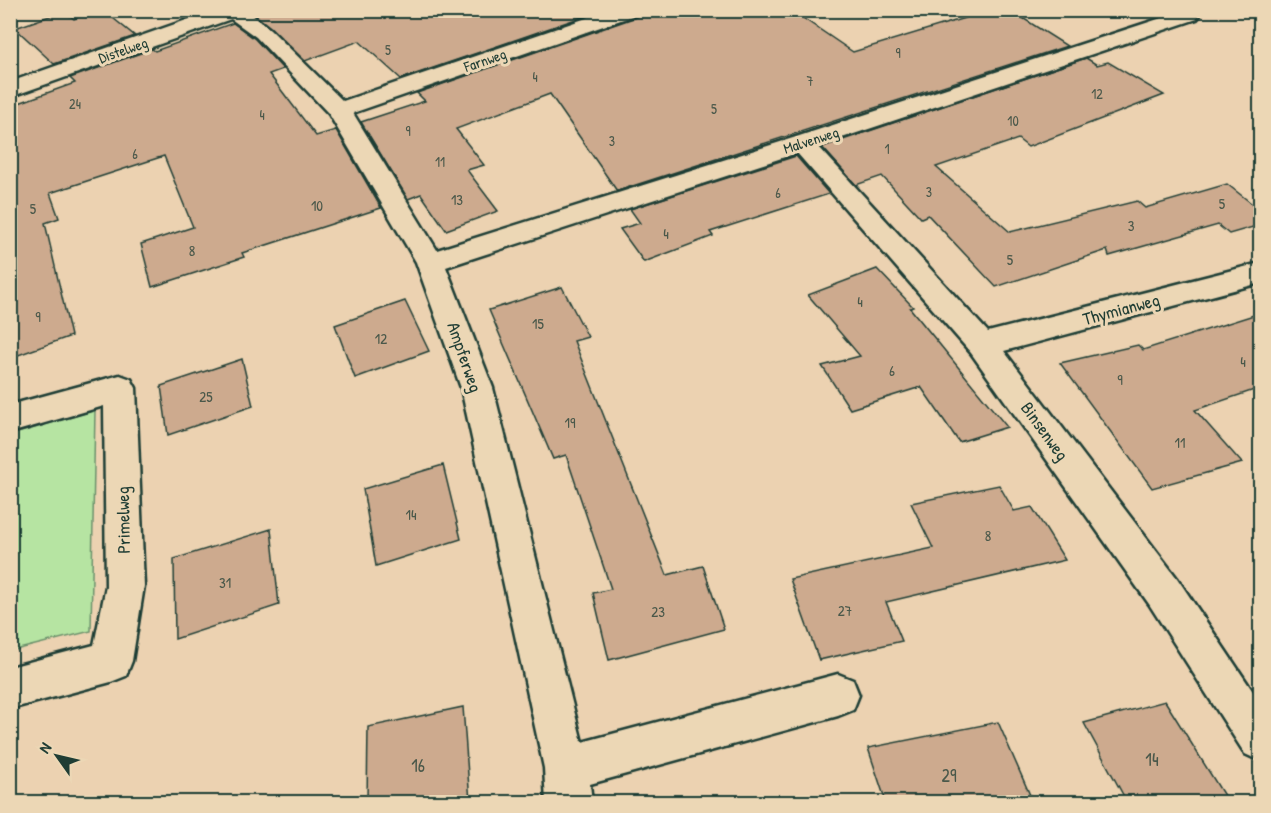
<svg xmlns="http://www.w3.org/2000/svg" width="1271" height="813" font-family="'Patrick Hand',sans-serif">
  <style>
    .green { fill: #b6e4a2; stroke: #6a906b; stroke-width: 1.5 }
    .building { fill: #cdaa8e; stroke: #1f3d34; stroke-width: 1.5 }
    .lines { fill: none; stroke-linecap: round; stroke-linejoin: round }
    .street-casing { stroke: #1f3d34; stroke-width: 5 }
    .street { fill: #ecd7b5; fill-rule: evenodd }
    .labels { text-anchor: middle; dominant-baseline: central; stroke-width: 6; stroke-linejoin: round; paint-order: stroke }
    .far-number-label { font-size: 14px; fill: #4a584a }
    .far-street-label { font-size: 15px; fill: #1f3d34; stroke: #ecd7b5 }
    .number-label { font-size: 15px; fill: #4a584a }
    .street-label { font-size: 18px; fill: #1f3d34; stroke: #ecd7b5 }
    .near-number-label { font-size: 18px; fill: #4a584a }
  </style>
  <rect width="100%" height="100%" fill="#ecd2b1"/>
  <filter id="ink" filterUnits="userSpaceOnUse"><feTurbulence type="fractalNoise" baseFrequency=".0167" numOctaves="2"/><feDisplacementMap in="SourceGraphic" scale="12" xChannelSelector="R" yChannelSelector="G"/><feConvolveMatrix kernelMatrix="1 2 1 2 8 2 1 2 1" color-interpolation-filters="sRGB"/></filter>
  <g filter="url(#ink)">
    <path class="green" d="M95 410 91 631 11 651V435Z"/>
    <g class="building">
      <path d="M96 10H103L135 36 54 64 15 28 64 11 74 19Z"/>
      <path d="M267 10H602L401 79 359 41 305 61 255 15Z"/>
      <path d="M643 10H791L853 52 991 10H1010L1067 46 617 191 550 94 456 129 484 165 467 170 498 211 446 230 421 194 408 199 361 122 425 101 417 93 639 16Z"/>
      <path d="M233 23 255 39 283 69 269 74 316 136 336 130 381 208 242 253 244 257 152 287 141 244 193 227 164 156 50 193 59 218 45 223 71 336 10 358V100H14L16 104 75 83 70 78 152 49 155 51Z"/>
      <path d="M1086 58 1097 65 1108 62 1164 95 1028 147 1018 139 936 167 1010 232 1137 201 1145 208 1227 184 1260 210V225L1229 234 1218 225 1109 256 1107 250 996 287 928 215 921 218 882 176 856 185 822 147Z"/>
      <path d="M796 156 829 194 710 232 713 236 644 262 620 229 640 223 630 209Z"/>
      <path d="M877 269 913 307 910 308 1007 427 959 442 921 387 850 409 822 366 860 356 808 295Z"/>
      <path d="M562 287 588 337 574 341 667 575 703 566 724 629 609 660 593 593 611 589 566 455 553 459 489 310Z"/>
      <path d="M405 301 429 351 355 378 335 325Z"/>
      <path d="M1260 313V388L1195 410 1242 463 1152 488 1060 363 1138 345 1143 350Z"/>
      <path d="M242 359 253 406 168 435 161 386Z"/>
      <path d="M443 465 461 539 376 566 363 489Z"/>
      <path d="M999 485 1014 511 1032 507 1065 560 886 602 902 641 819 660 790 579 933 548 911 503Z"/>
      <path d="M271 529 279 605 175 639 174 559Z"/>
      <path d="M1165 701 1228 802H1127L1084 723Z"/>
      <path d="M463 707 470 802H367L368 727Z"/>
      <path d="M998 722 1033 802H886L868 748Z"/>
    </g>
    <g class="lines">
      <g class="street-casing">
        <g id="street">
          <path d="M215 10H246L270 29 343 101 610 10H641L638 14 353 113 437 250 793 138 1183 11H1197L1200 15 1197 19 818 146 988 332 1260 263V283L1004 351 1177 578 1260 702V761L1245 754 1149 604 971 353 797 153 446 267 493 388 582 742 838 674 853 680 859 695 853 710 838 716 590 784 592 802H546L544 768 461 388 416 262 329 114 256 37 231 19 10 97V82Z"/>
          <path d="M120 375 131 379 136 388 144 586 132 661 126 676 111 682 10 709V667L94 645 106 586 104 406 10 433V405Z"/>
        </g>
      </g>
      <use href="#street" class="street"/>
    </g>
  </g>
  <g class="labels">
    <g class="far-number-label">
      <text x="388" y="49">5</text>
      <text x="898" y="52">9</text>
      <text x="535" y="76">4</text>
      <text x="810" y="80">7</text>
      <text x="1097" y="93">12</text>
      <text x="75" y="103">24</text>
      <text x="714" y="108">5</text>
      <text x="262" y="114">4</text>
      <text x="1013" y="120">10</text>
      <text x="408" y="130">9</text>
      <text x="612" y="140">3</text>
      <text x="887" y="148">1</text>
      <text x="135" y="153">6</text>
      <text x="440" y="161">11</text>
      <text x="929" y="191">3</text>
      <text x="778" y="192">6</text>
    </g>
    <g class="far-street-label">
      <text transform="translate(123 50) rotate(-19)">Distelweg</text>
      <text transform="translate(485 60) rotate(-19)">Farnweg</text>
      <text transform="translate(811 140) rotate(-18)">Malvenweg</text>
    </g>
    <g class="number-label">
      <text x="457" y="199">13</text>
      <text x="1222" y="203">5</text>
      <text x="317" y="205">10</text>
      <text x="33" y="208">5</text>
      <text x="1131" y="225">3</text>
      <text x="666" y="233">4</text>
      <text x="192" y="250">8</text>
      <text x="1010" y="259">5</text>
      <text x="860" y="301">4</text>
      <text x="38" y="316">9</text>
      <text x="538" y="323">15</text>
      <text x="381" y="338">12</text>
      <text x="1243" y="361">4</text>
      <text x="892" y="370">6</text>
      <text x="1120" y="379">9</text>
      <text x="206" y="396">25</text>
      <text x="570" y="422">19</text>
      <text x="1180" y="442">11</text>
      <text x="411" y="514">14</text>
      <text x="988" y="535">8</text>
      <text x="225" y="582">31</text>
      <text x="845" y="610">27</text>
      <text x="658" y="611">23</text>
    </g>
    <g class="street-label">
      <text transform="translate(1121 309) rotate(-15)">Thymianweg</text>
      <text transform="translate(465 357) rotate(71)">Ampferweg</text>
      <text transform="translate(1045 431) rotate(54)">Binsenweg</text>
      <text transform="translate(123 520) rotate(-91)">Primelweg</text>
    </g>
    <g class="near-number-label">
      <text x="1152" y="759">14</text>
      <text x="418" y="765">16</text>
      <text x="949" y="775">29</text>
    </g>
  </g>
  <rect width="1271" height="813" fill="none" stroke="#ecd7b5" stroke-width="36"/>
  <rect x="18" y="18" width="1235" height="777" fill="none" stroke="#1f3d34" stroke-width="2" filter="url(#ink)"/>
  <g transform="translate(57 756) rotate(304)" stroke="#ecd7b5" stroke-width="4.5" paint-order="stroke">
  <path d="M0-4.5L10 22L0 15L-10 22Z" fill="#1f3d34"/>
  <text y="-9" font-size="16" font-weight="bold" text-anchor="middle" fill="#1f3d34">N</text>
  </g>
</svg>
